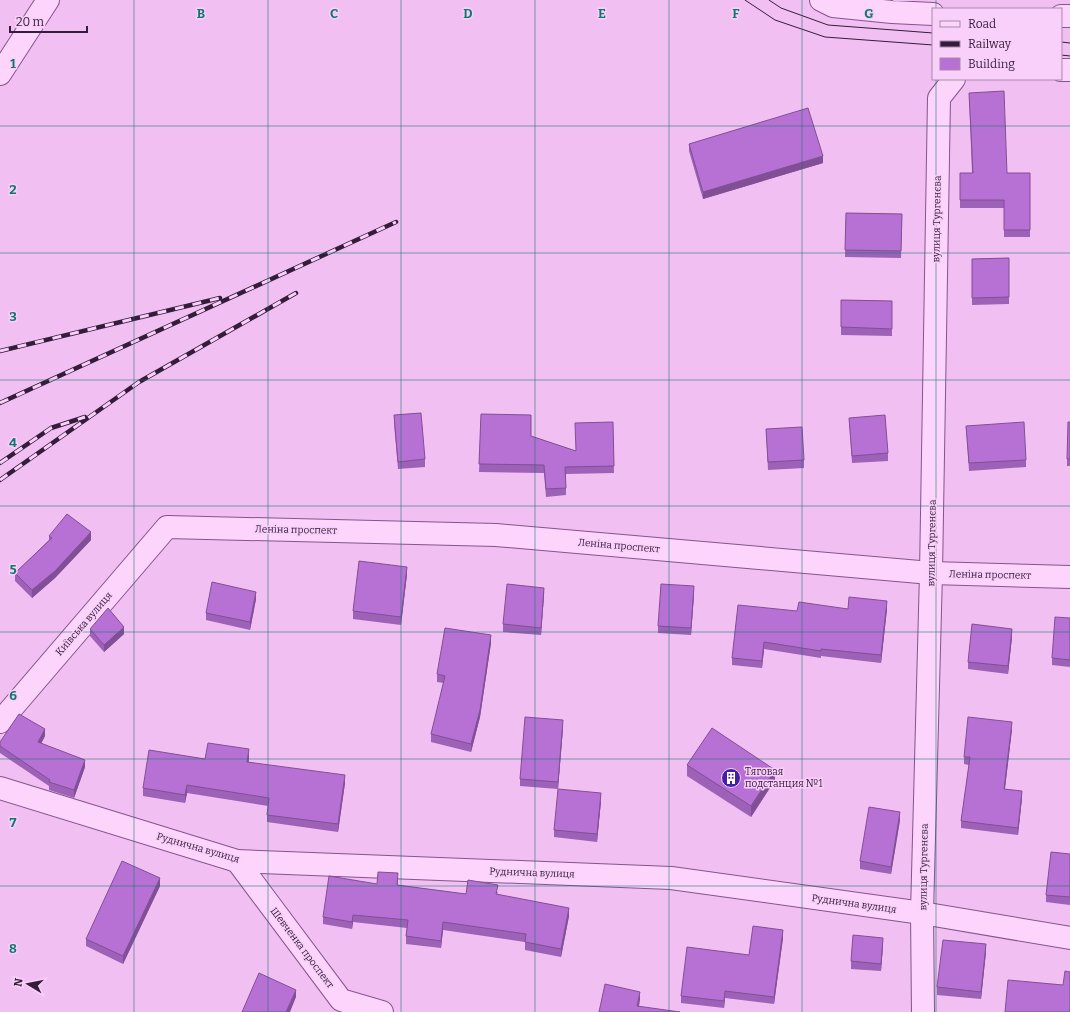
<svg xmlns="http://www.w3.org/2000/svg" width="1070" height="1012" font-family="Bitter,serif">
  <style>
    .lines { fill: none; stroke-linecap: round; stroke-linejoin: round }
    .minor-casing { stroke: #83558d; stroke-width: 24 }
    .minor { stroke: #fcd4fc; stroke-width: 22 }
    .tram { stroke: #341c3b; stroke-width: 1 }
    .rail-casing { stroke: #341c3b; stroke-width: 4.5 }
    .rail { stroke: #f9d0f9; stroke-width: 3; stroke-dasharray: 9; stroke-linecap: butt }
    .wall { fill: #9d61b7 }
    .shaded-wall { fill: #804f95 }
    .building { fill: #b771d5; stroke: #804f95 }
    .grid { fill: none; stroke: #0f766e; stroke-width: 1; stroke-opacity: 0.55 }
    .labels { text-anchor: middle; dominant-baseline: central; stroke-width: 3; stroke-linejoin: round; paint-order: stroke }
    .street-label { font-size: 10px; fill: #341c3b; stroke: #f9d0f9 }
    .poi-label { font-size: 10px; fill: #341c3b; stroke: #f9d0f9; text-anchor: start }
    .grid-label { font-size: 13px; text-anchor: middle; font-weight: bold; fill: #0f766e; stroke: #f9d0f9; stroke-width: 3; stroke-linejoin: round; paint-order: stroke }
  </style>
  <rect width="100%" height="100%" fill="#f2bff2"/>
  <g class="lines">
    <g class="minor-casing">
      <g id="minor">
        <path d="M821 0 833 6 892 12 933 14"/>
        <path d="M1061 16H1070"/>
        <path d="M1061 70H1070"/>
        <path d="M0 74 48 0"/>
        <path d="M0 722 167 527 496 535 931 573 1070 577"/>
        <path d="M0 788 237 861 671 878 922 913 1070 938"/>
        <path d="M237 861 341 1000 382 1012"/>
        <path d="M923 1012 922 913 931 573 939 98 954 79"/>
      </g>
    </g>
    <use href="#minor" class="minor"/>
    <g class="tram">
      <path d="M745 0 775 20 825 37 933 45"/>
      <path d="M769 0 781 8 828 25 933 33"/>
      <path d="M1061 42 1070 43"/>
      <path d="M1061 55 1070 56"/>
    </g>
    <g class="rail-casing">
      <g id="rail">
        <path d="M0 351 220 298"/>
        <path d="M0 403 396 222"/>
        <path d="M0 463 51 428 85 417"/>
        <path d="M0 480 139 382 296 293"/>
      </g>
    </g>
    <use href="#rail" class="rail"/>
  </g>
  <g class="wall">
    <path d="M969 93 1007 173H1030V237H1004V208H960V173H972Z"/>
    <path d="M689 144 823 163 703 199 689 151Z"/>
    <path d="M846 213 902 214 901 258 845 257Z"/>
    <path d="M1009 258V304L972 305V259Z"/>
    <path d="M841 300 892 301V336L841 335Z"/>
    <path d="M481 414 531 436 575 451 613 422 614 473 566 474V495L546 497 544 473 479 472Z"/>
    <path d="M394 415 425 459V467L398 469 394 423Z"/>
    <path d="M849 418 888 453V461L852 463Z"/>
    <path d="M1070 422V466H1067V459Z"/>
    <path d="M966 426 1026 460V467L969 471Z"/>
    <path d="M766 429 804 460V468L768 470Z"/>
    <path d="M49 536 91 540 55 578 32 598 15 581V573L49 540Z"/>
    <path d="M407 574 401 625 353 619V611Z"/>
    <path d="M694 594 691 635 658 633V626Z"/>
    <path d="M544 595 541 635 503 632V624Z"/>
    <path d="M256 599 250 630 206 620V613Z"/>
    <path d="M848 609H887L881 663 821 656V658L764 649 762 668 732 665V658L797 611Z"/>
    <path d="M1070 618V667L1052 665V658Z"/>
    <path d="M90 629 124 634 104 652 90 636Z"/>
    <path d="M1012 637 1008 674 968 669V662Z"/>
    <path d="M491 643 480 717 471 752 431 742V734L444 683 437 682V674Z"/>
    <path d="M563 728 558 789 520 786V779Z"/>
    <path d="M1012 729 1005 789 1022 798 1018 835 961 828V821L969 765 964 764V757Z"/>
    <path d="M45 736 41 743 85 767 74 798 49 790V786L0 753V742Z"/>
    <path d="M249 757V762L345 783 338 832 267 822V815L268 806 187 793 185 803 143 796V788L205 759Z"/>
    <path d="M687 765 775 780 751 817 687 776Z"/>
    <path d="M601 801 597 842 554 837V830Z"/>
    <path d="M900 820 891 874 860 869V861Z"/>
    <path d="M1070 854V905L1046 902V895Z"/>
    <path d="M398 880V885L466 894 498 892 497 894 569 916 561 957 525 950V942L443 930 441 948 406 944V936L407 928 353 922 352 929 323 924V917L377 884Z"/>
    <path d="M160 886 123 964 86 946V939Z"/>
    <path d="M783 938 774 1004 725 998 724 1008 681 1003V996L749 955Z"/>
    <path d="M883 945 881 971 851 969V961Z"/>
    <path d="M986 952 981 999 937 995V987Z"/>
  </g>
  <g class="shaded-wall">
    <path d="M823 156V163L703 199V192Z"/>
    <path d="M91 532V540L55 578 32 598V590Z"/>
    <path d="M407 567V574L401 625V617Z"/>
    <path d="M694 586V594L691 635V628Z"/>
    <path d="M544 588V595L541 635V628Z"/>
    <path d="M256 592V599L250 630V622Z"/>
    <path d="M887 601V609L881 663V655Z"/>
    <path d="M124 627V634L104 652V645Z"/>
    <path d="M1012 629V637L1008 674V666Z"/>
    <path d="M491 635V643L480 717 471 752V744Z"/>
    <path d="M764 642V649L762 668V661Z"/>
    <path d="M563 720V728L558 789V782Z"/>
    <path d="M1012 722V729L1004 796V789Z"/>
    <path d="M45 729V736L38 750V742Z"/>
    <path d="M249 749V757L247 770V762Z"/>
    <path d="M85 760V767L74 798V790Z"/>
    <path d="M775 770V780L751 817V806Z"/>
    <path d="M345 775V783L338 832V824Z"/>
    <path d="M187 785V793L185 803V795Z"/>
    <path d="M1022 791V798L1018 835V828Z"/>
    <path d="M601 793V801L597 842V834Z"/>
    <path d="M900 812V820L891 874V867Z"/>
    <path d="M160 878V886L123 964V956Z"/>
    <path d="M569 908V916L561 957V949Z"/>
    <path d="M353 915V922L352 929V922Z"/>
    <path d="M443 922V930L441 948V941Z"/>
    <path d="M783 930V938L774 1004V997Z"/>
    <path d="M883 938V945L881 971V964Z"/>
    <path d="M986 944V952L981 999V992Z"/>
    <path d="M296 990V997L290 1012H286Z"/>
    <path d="M725 991V998L724 1008V1001Z"/>
    <path d="M640 992V1000L638 1012 637 1006Z"/>
  </g>
  <g class="building">
    <path d="M1004 91 1007 173H1030V230H1004V200H960V173H973L969 93Z"/>
    <path d="M808 108 823 156 703 192 689 144Z"/>
    <path d="M846 213 902 214 901 251 845 250Z"/>
    <path d="M1009 258V297L972 298V259Z"/>
    <path d="M841 300 892 301V329L841 327Z"/>
    <path d="M421 413 425 459 398 462 394 415Z"/>
    <path d="M481 414 531 415V436L576 451 575 423 613 422 614 466 565 467 566 488 546 489 544 465 479 464Z"/>
    <path d="M885 415 888 453 852 456 849 418Z"/>
    <path d="M1024 422 1026 460 969 463 966 426Z"/>
    <path d="M1068 422H1070V459H1067Z"/>
    <path d="M802 427 804 460 768 462 766 429Z"/>
    <path d="M67 514 91 532 55 571 32 590 15 573 52 538 49 536Z"/>
    <path d="M359 561 407 567 401 617 353 611Z"/>
    <path d="M212 582 256 592 250 622 206 613Z"/>
    <path d="M507 584 544 588 541 628 503 624Z"/>
    <path d="M661 584 694 586 691 628 658 626Z"/>
    <path d="M849 597 887 601 881 655 821 649V651L764 642 762 661 732 658 738 605 797 611 799 602 848 609Z"/>
    <path d="M108 608 124 627 104 645 90 629Z"/>
    <path d="M1055 617 1070 618V660L1052 658Z"/>
    <path d="M972 624 1012 629 1008 666 968 662Z"/>
    <path d="M445 628 491 635 480 710 471 744 431 734 445 676 437 674Z"/>
    <path d="M19 714 45 729 38 742 85 760 74 790 49 782 50 780 0 746V742Z"/>
    <path d="M525 717 563 720 558 782 520 779Z"/>
    <path d="M968 717 1012 722 1004 789 1022 791 1018 828 961 821 970 757H964Z"/>
    <path d="M712 728 775 770 751 806 687 765Z"/>
    <path d="M208 743 249 749 247 762 345 775 338 824 267 815 269 798 187 785 185 795 143 788 149 750 205 759Z"/>
    <path d="M558 789 601 793 597 834 554 830Z"/>
    <path d="M869 807 900 812 891 867 860 861Z"/>
    <path d="M1051 852 1070 854V897L1046 895Z"/>
    <path d="M122 861 160 878 123 956 86 939Z"/>
    <path d="M378 872 398 873 397 885 466 894 468 880 498 885 496 894 569 908 561 949 525 942 526 934 443 922 441 941 406 936 408 920 353 915 352 922 323 917 329 876 377 884Z"/>
    <path d="M753 926 783 930 774 997 725 991 724 1001 681 996 687 947 749 955Z"/>
    <path d="M853 935 883 938 881 964 851 961Z"/>
    <path d="M943 940 986 944 981 992 937 987Z"/>
    <path d="M1065 971 1070 972V1012H1005L1008 980 1063 985Z"/>
    <path d="M259 973 296 990 286 1012H242Z"/>
    <path d="M605 984 640 992 637 1006 680 1012H599Z"/>
  </g>
  <path class="grid" d="M134 0V1012M268 0V1012M401 0V1012M535 0V1012M669 0V1012M802 0V1012M936 0V9M936 79V1012M0 126H1070M0 253H1070M0 380H1070M0 506H1070M0 632H1070M0 759H1070M0 886H1070"/>
  <defs>
    <g id="building-disc" transform="scale(1)"><circle r="9.5" fill="#431fa3" stroke="#f9d0f9"/><path d="M-4-6H4V6H1V3H-1V6H-4ZM-2.5-4.3h1.7v1.8h-1.7ZM.8-4.3h1.7v1.8H.8ZM-2.5-1h1.7V.8h-1.7ZM.8-1h1.7V.8H.8Z" fill="#fff"/></g>
  </defs>
  <g fill-rule="evenodd">
    <use href="#building-disc" x="731" y="778"/>
  </g>
  <g class="labels">
    <g class="street-label">
      <text transform="translate(937 219) rotate(-89)">вулиця Тургенєва</text>
      <text transform="translate(296 530) rotate(1)">Леніна проспект</text>
      <text transform="translate(932 543) rotate(-89)">вулиця Тургенєва</text>
      <text transform="translate(619 546) rotate(5)">Леніна проспект</text>
      <text transform="translate(990 575) rotate(1)">Леніна проспект</text>
      <text transform="translate(84 624) rotate(-49)">Київська вулиця</text>
      <text transform="translate(198 848) rotate(16)">Руднична вулиця</text>
      <text transform="translate(924 867) rotate(-89)">вулиця Тургенєва</text>
      <text transform="translate(532 873) rotate(2)">Руднична вулиця</text>
      <text transform="translate(854 904) rotate(8)">Руднична вулиця</text>
      <text transform="translate(302 948) rotate(53)">Шевченка проспект</text>
    </g>
    <g class="poi-label">
      <text x="745" y="772">Тяговая<tspan x="745" dy="12">подстанция №1</tspan></text>
    </g>
  </g>
  <g class="grid-label">
    <text x="201" y="18">B</text>
    <text x="334" y="18">C</text>
    <text x="468" y="18">D</text>
    <text x="602" y="18">E</text>
    <text x="736" y="18">F</text>
    <text x="869" y="18">G</text>
    <text x="13" y="68">1</text>
    <text x="13" y="194">2</text>
    <text x="13" y="321">3</text>
    <text x="13" y="447">4</text>
    <text x="13" y="574">5</text>
    <text x="13" y="700">6</text>
    <text x="13" y="827">7</text>
    <text x="13" y="953">8</text>
  </g>
  <rect x="932" y="8" width="130" height="72" fill="#f9d0f9" stroke="#aa88ad"/>
  <rect x="940" y="21" width="20" height="6" fill="#fcd4fc" stroke="#aa88ad"/>
  <text x="968" y="28" font-size="12" fill="#341c3b">Road</text>
  <rect x="940" y="41" width="20" height="6" fill="#341c3b" stroke="#aa88ad"/>
  <text x="968" y="48" font-size="12" fill="#341c3b">Railway</text>
  <rect x="940" y="58" width="20" height="12" fill="#b771d5" stroke="#aa88ad"/>
  <text x="968" y="68" font-size="12" fill="#341c3b">Building</text>
  <g transform="translate(28 984) rotate(280)" stroke="#f9d0f9" stroke-width="3" paint-order="stroke">
  <path d="M0-3L7 15L0 10L-7 15Z" fill="#341c3b"/>
  <text y="-6" font-size="11" font-weight="bold" text-anchor="middle" fill="#341c3b">N</text>
  </g>
  <path d="M10 26v6h77v-6" fill="none" stroke="#341c3b" stroke-width="2"/>
  <text x="16" y="26" font-size="12" fill="#341c3b" stroke="#f9d0f9" stroke-width="3" paint-order="stroke">20 m</text>
</svg>
